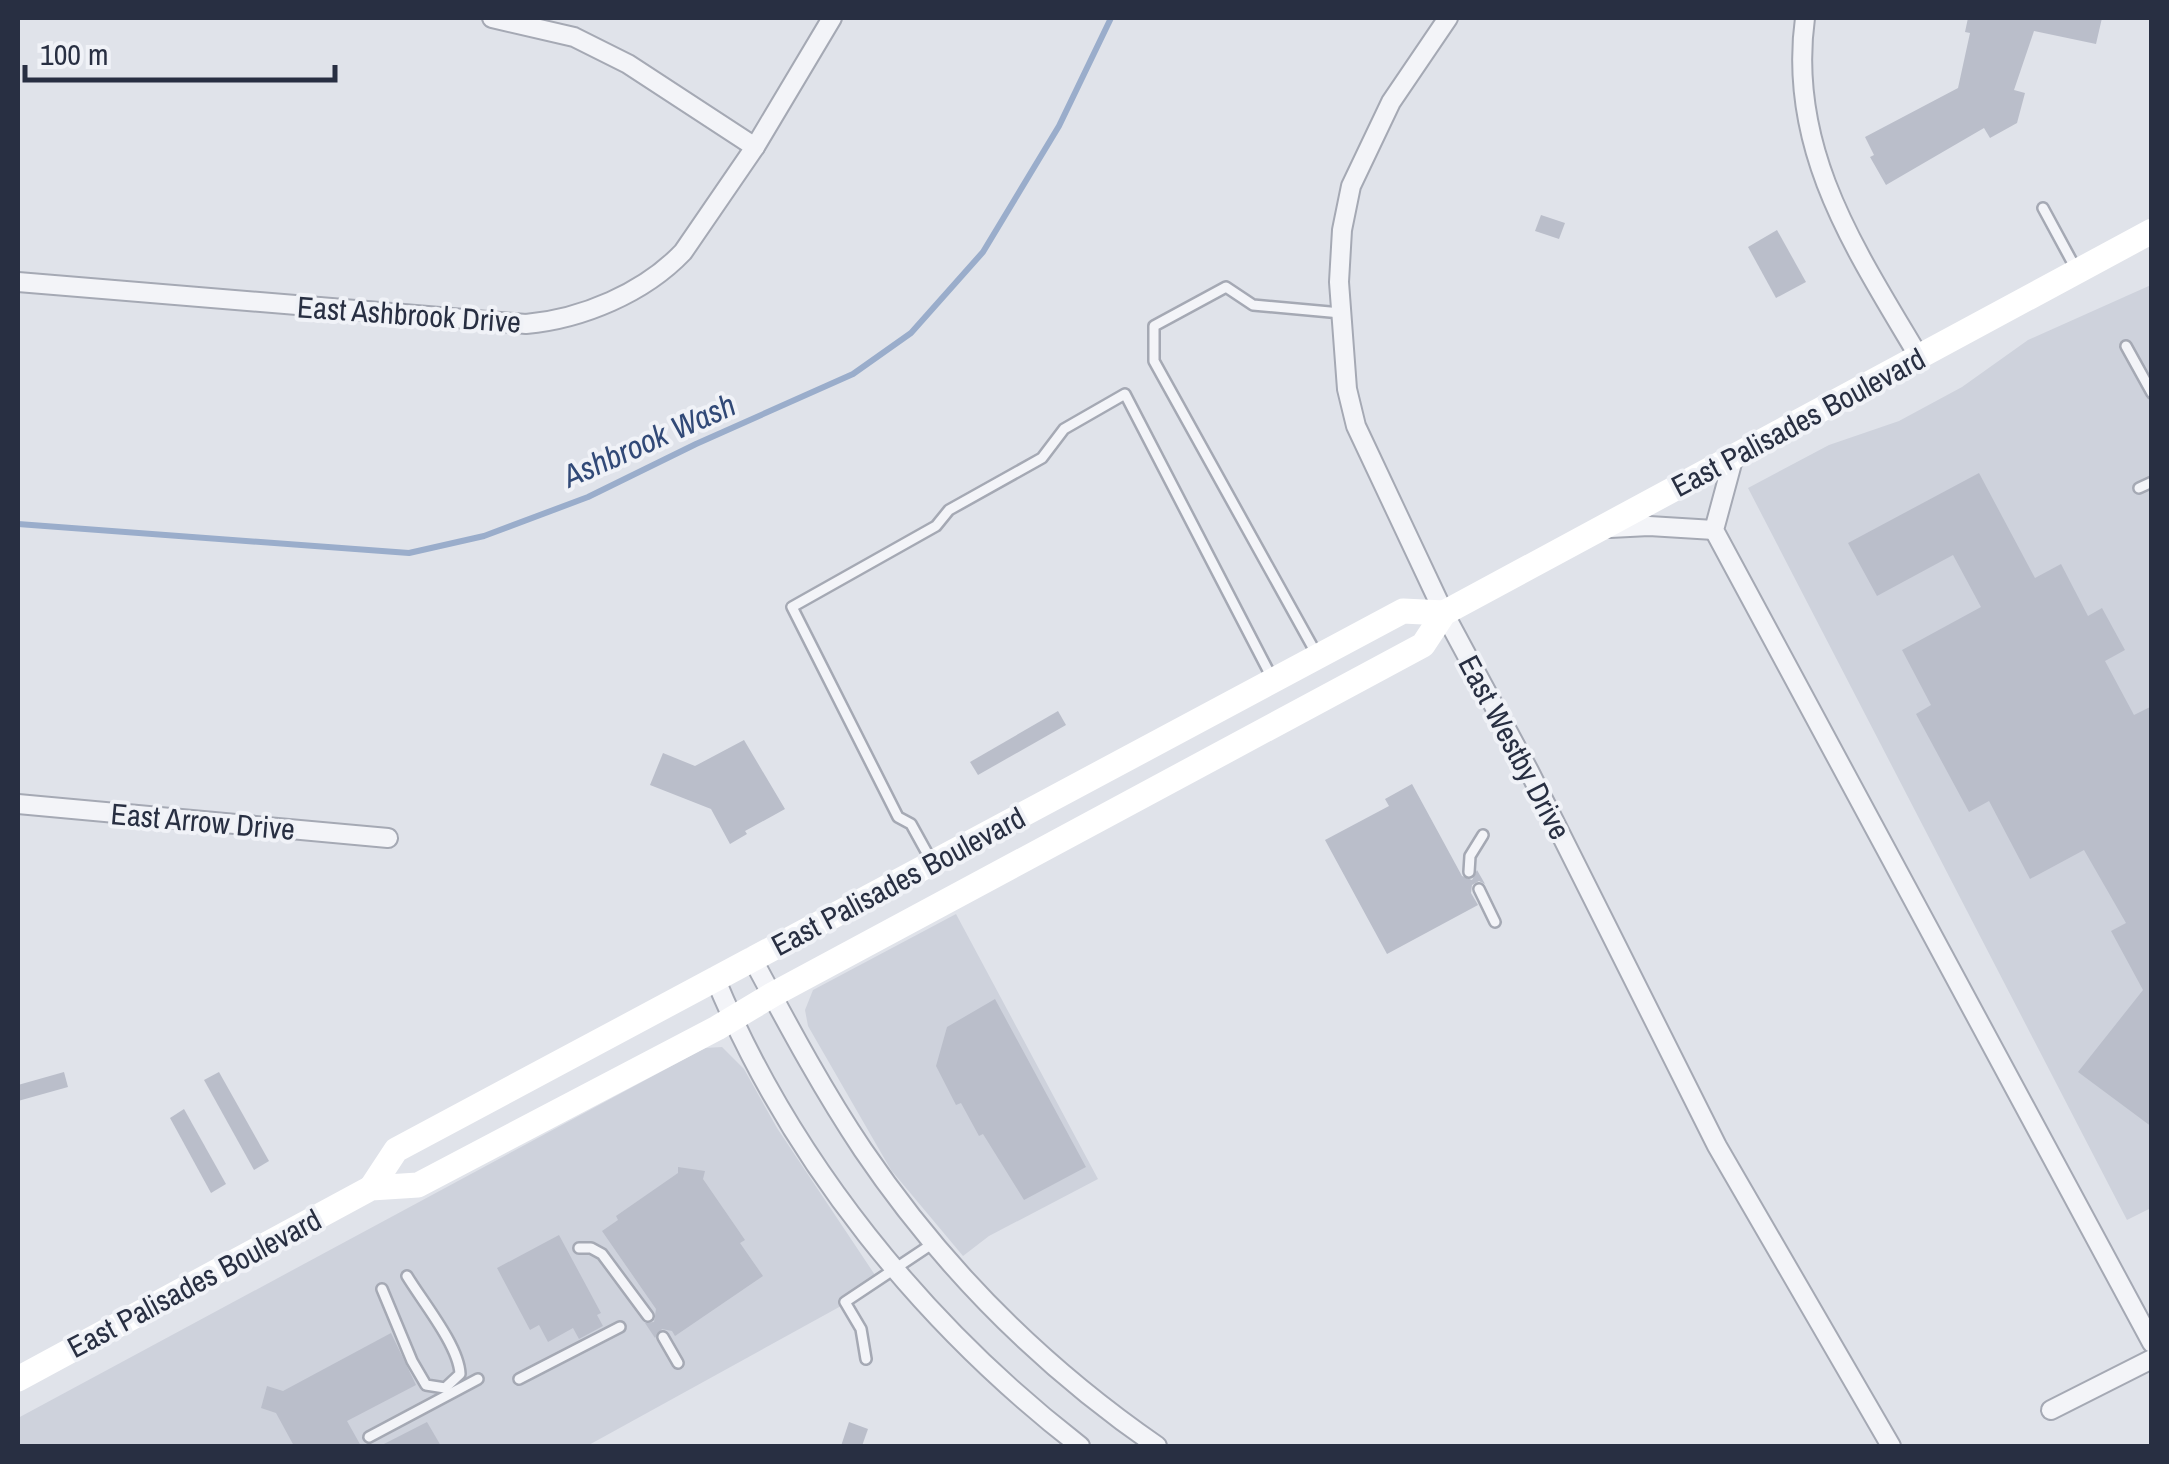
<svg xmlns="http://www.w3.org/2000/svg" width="2169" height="1464" font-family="'Archivo Narrow',sans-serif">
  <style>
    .built { fill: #ced2dc }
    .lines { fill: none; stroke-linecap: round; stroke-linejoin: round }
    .stream { stroke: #9aadcb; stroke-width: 6 }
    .building { fill: #babeca }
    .lane-casing { stroke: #a5a9b4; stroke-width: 14 }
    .street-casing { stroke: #a5a9b4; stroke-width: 22 }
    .lane { stroke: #f3f4f8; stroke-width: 9 }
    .street { stroke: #f3f4f8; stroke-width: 18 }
    .secondary { stroke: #fff; stroke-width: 25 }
    .labels { text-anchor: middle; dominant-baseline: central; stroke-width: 8; stroke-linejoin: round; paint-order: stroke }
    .street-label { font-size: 30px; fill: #282f42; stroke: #f0f2f7 }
    .water-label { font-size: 32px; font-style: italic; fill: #314977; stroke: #f0f2f7 }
  </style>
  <rect width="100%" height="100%" fill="#e0e3ea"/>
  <g class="built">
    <path d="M2151 285V1208L2127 1220 1748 488 1829 445 1899 421 1962 387 2028 340Z"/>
    <path d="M956 914 1098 1179 989 1236 963 1256 891 1170 808 1026 805 1010 813 990Z"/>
    <path d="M722 1047 744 1069 777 1128 881 1284 587 1446H18V1418L705 1048Z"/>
  </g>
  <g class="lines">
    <path class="stream" d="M18 524 409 553 484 536 588 497 696 444 853 374 911 333 983 252 1059 126 1111 18"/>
  </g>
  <g class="building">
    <path d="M1968 18H2102L2096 44 2034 31 2014 90 2025 93 2017 123 1990 138 1984 128 1886 185 1870 157 1874 155 1865 137 1958 88 1970 33 1965 32Z"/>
    <path d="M1541 215 1565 223 1559 239 1535 231Z"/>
    <path d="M1777 230 1806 282 1776 298 1748 247Z"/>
    <path d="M1979 473 2035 578 2061 564 2088 616 2102 608 2125 650 2105 661 2134 715 2152 706V1127L2078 1072 2143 990 2111 931 2126 923 2084 850 2030 879 1989 801 1969 812 1916 714 1931 705 1902 650 1981 607 1953 555 1877 596 1848 543Z"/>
    <path d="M1058 711 1066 725 978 775 970 762Z"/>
    <path d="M744 740 785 809 745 831 747 834 730 844 711 809 650 785 663 753 695 766Z"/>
    <path d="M1412 784 1462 876 1472 880 1477 870 1485 884 1479 881 1472 885 1471 893 1478 905 1387 954 1325 840 1389 806 1385 799Z"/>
    <path d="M995 999 1086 1167 1024 1200 983 1134 979 1136 961 1103 956 1105 936 1066 947 1027Z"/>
    <path d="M64 1072 68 1087 18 1101V1085Z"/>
    <path d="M219 1072 269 1161 254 1170 204 1080Z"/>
    <path d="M184 1109 226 1184 211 1193 170 1118Z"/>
    <path d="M678 1167 705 1171 703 1179 745 1240 740 1243 763 1276 675 1336 672 1331 662 1329 655 1338 645 1323 654 1322 656 1309 602 1231 618 1220 616 1216 678 1173Z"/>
    <path d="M559 1235 601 1313 597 1315 603 1326 579 1339 573 1328 548 1342 539 1325 530 1330 497 1268Z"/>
    <path d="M391 1333 416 1385 347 1421 361 1446H294L276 1413 261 1408 267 1386 283 1391Z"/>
    <path d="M427 1422 441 1446H380Z"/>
    <path d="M849 1422 868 1429 862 1446H841Z"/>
  </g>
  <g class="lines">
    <g class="lane-casing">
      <g id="lane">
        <path d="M2043 208 2076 269"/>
        <path d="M2126 346 2152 393"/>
        <path d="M2139 488 2152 482"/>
        <path d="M1316 653 1154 361V326L1226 287 1253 305 1341 313"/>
        <path d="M932 862 911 824 898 817 792 607 936 526 949 510 1042 458 1064 429 1125 394 1271 676"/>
        <path d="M1469 872 1470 856 1483 835"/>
        <path d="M1479 889 1495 922"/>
        <path d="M579 1248H591L602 1254 648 1316"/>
        <path d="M382 1289 412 1361 426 1385 445 1388 460 1374C459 1346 422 1301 407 1276"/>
        <path d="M663 1337 678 1363"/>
        <path d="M866 1359 861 1329 845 1302 932 1244"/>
        <path d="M519 1379 620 1327"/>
        <path d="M369 1437 478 1379"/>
      </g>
    </g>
    <g class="street-casing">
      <g id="street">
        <path d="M492 18 574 37 628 64 755 147"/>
        <path d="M1448 18 1391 102 1351 186 1342 230 1339 282 1347 389 1356 426 1444 613 1529 771 1717 1146 1891 1446"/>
        <path d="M1805 18C1787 149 1855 249 1919 357"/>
        <path d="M18 282 526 324C582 319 644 293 683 252L755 147 832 18"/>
        <path d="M1734 456 1714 530 2152 1343"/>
        <path d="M1610 528 1649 526 1714 530"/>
        <path d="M18 804 388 838"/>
        <path d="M752 958C787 1023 822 1089 863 1150 943 1268 1041 1366 1157 1446"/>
        <path d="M715 978C791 1162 924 1325 1080 1446"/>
        <path d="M2051 1410 2152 1359"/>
      </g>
    </g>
    <use href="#lane" class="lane"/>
    <use href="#street" class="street"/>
    <g class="secondary">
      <path d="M371 1188 396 1150 1403 611 1444 613"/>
      <path d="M18 1379 371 1188 418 1185 717 1028 772 995 1423 645 1444 613 2152 231"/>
    </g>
  </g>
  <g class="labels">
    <g class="street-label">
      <text transform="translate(409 314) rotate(4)">East Ashbrook Drive</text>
      <text transform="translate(1798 422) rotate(-28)">East Palisades Boulevard</text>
      <text transform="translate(1515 747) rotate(62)">East Westby Drive</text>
      <text transform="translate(203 821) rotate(5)">East Arrow Drive</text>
      <text transform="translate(898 881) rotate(-28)">East Palisades Boulevard</text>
      <text transform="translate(194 1283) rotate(-28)">East Palisades Boulevard</text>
    </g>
    <g class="water-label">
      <text transform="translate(649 440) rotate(-24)">Ashbrook Wash</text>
    </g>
  </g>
  <rect width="2169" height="1464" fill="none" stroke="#282f42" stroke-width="40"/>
  <path d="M25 65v15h310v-15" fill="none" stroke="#282f42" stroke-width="5"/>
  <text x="40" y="65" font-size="30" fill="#282f42" stroke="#f0f2f7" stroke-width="8" paint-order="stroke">100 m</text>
</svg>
